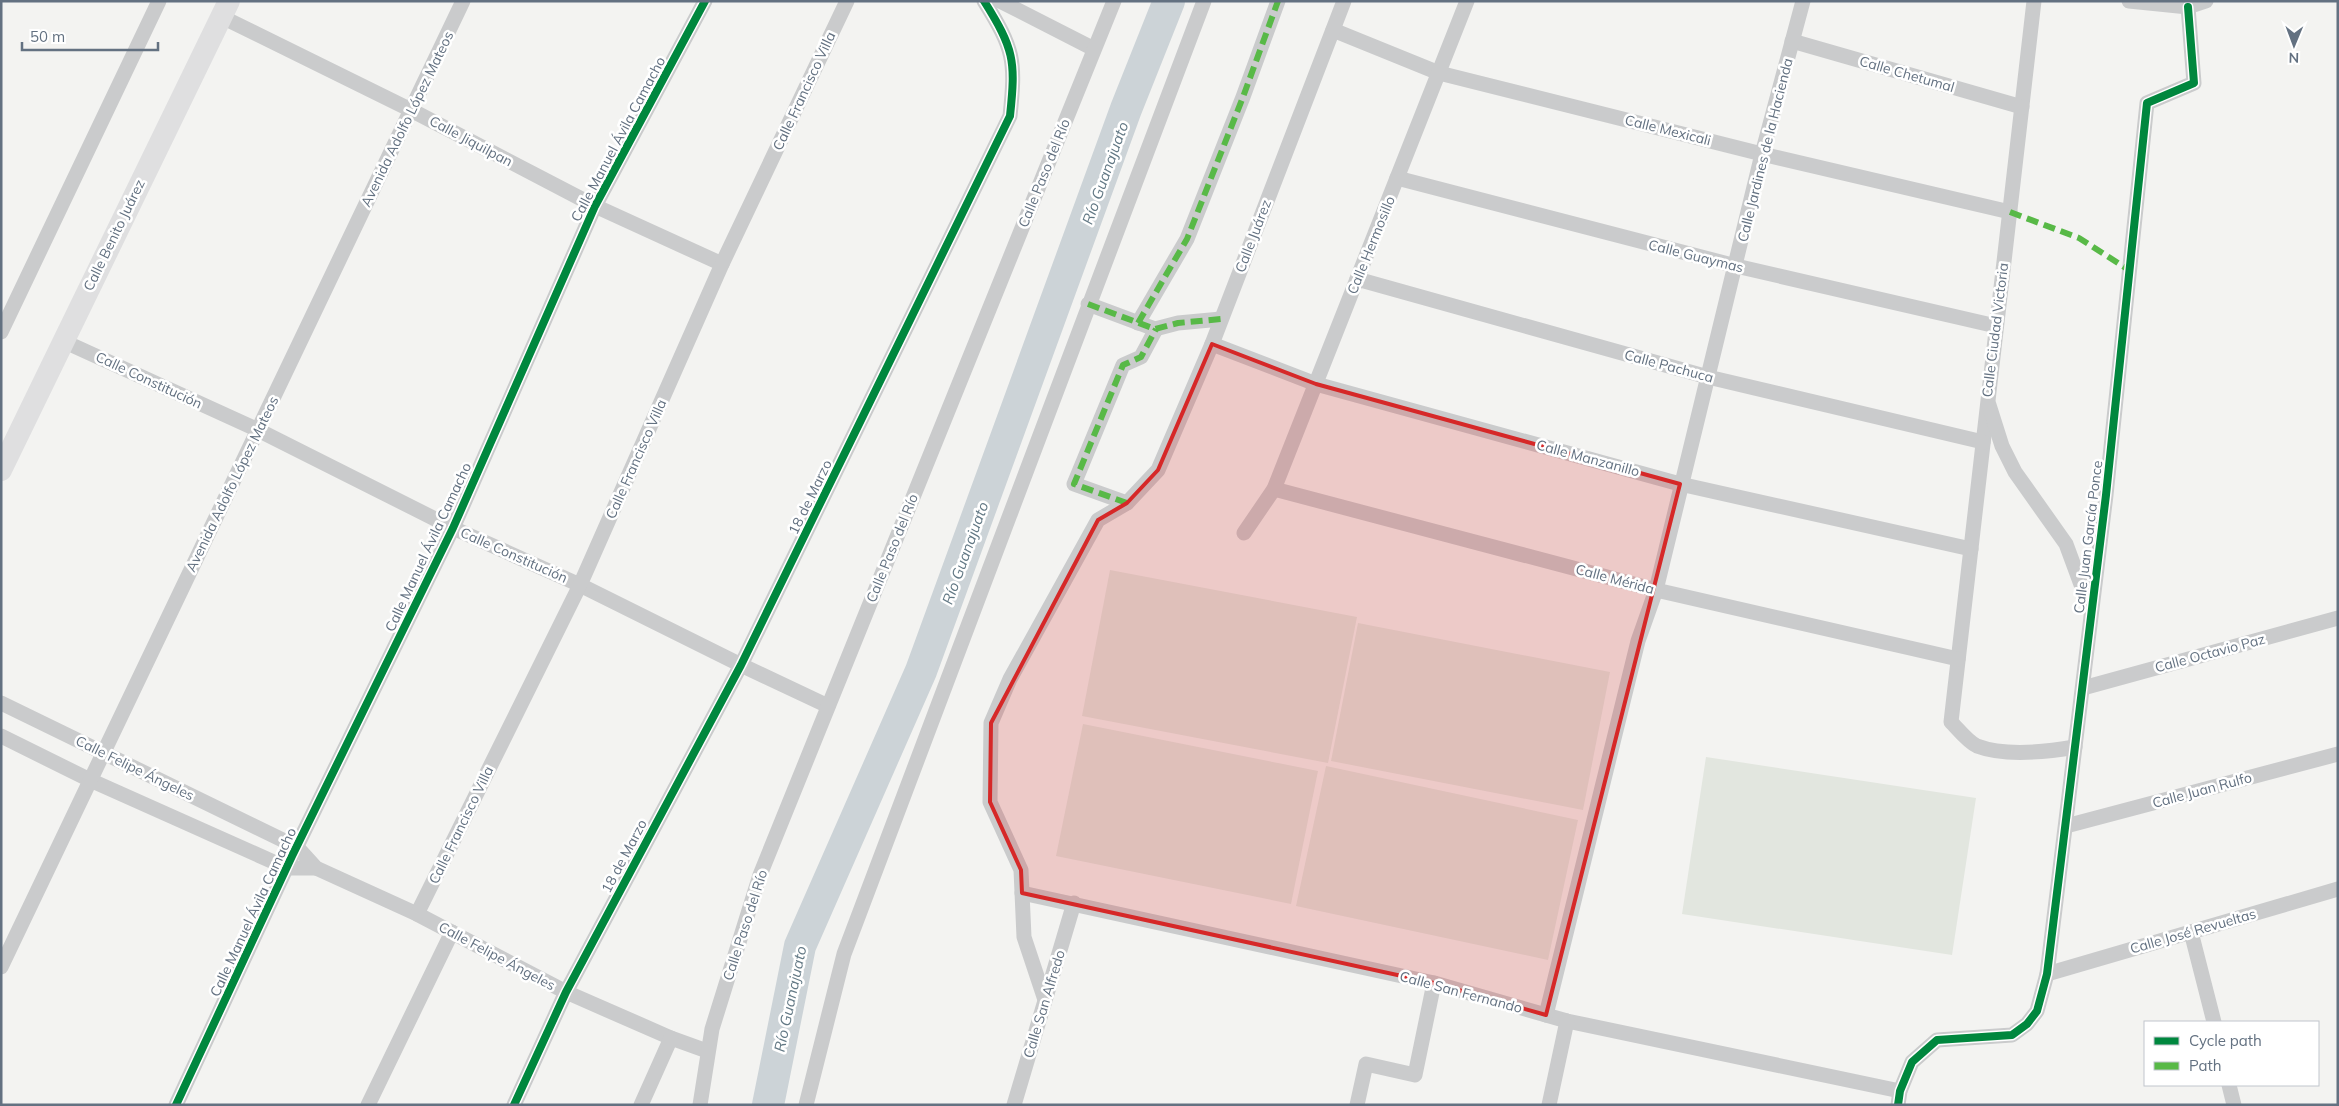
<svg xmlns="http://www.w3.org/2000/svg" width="2339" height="1106" font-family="Mulish,sans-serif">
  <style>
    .green { fill: #e2e6df }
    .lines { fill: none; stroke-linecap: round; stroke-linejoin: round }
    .river { stroke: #ccd3d7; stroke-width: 32 }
    .street { stroke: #cacbcc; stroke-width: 15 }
    .secondary { stroke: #dfdfe0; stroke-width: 22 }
    .quiet { stroke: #58b947; stroke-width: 6; stroke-dasharray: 12 6; stroke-linecap: butt }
    .cycleway-casing { stroke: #fff; stroke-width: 11 }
    .cycleway { stroke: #00873e; stroke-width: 8 }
    .marked { fill: #d62828; fill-opacity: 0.2; stroke: #d62828; stroke-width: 4; stroke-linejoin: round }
    .labels { text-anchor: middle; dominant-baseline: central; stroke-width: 5; stroke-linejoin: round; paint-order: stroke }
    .street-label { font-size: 14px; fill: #637181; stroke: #fff }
    .water-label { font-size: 15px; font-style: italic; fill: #637985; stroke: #fff }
  </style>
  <rect width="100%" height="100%" fill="#f3f3f1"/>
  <g class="green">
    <path d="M1110 570 1357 617 1328 763 1082 716Z"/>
    <path d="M1358 623 1610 672 1583 810 1331 761Z"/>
    <path d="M1083 724 1318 771 1291 904 1056 856Z"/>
    <path d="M1706 757 1976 798 1952 955 1682 914Z"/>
    <path d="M1326 766 1578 820 1548 960 1296 906Z"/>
  </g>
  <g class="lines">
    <path class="river" d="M768 1105 800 946 921 671 1126 109 1169 1"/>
    <g class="street">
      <path d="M1000 1 1094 49"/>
      <path d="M2034 1 1951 722C1958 729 1968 742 1977 746 2006 757 2046 752 2075 747"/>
      <path d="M2129 1 2188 7 2206 1"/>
      <path d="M220 16 411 110 595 206 722 264"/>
      <path d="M1333 30 1439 73 1762 154 2010 212"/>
      <path d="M1792 41 2022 107"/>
      <path d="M1397 178 1736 266 1996 326"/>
      <path d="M1357 279 1708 377 1983 442"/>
      <path d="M1088 304 1155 329 1178 323 1221 319"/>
      <path d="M1138 323 1187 239 1243 97 1278 1"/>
      <path d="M1 332 159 1"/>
      <path d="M63 341 258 430 453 528 580 585 741 665 828 706"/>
      <path d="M1212 344 1316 384 1680 484 1971 549"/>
      <path d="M1989 405 2002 446 2015 472 2066 544 2090 609"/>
      <path d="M1274 489 1656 590 1958 659"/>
      <path d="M1127 503 1074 484 1123 365 1141 357 1156 329"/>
      <path d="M1244 533 1274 489 1467 1"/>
      <path d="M2083 688 2338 618"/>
      <path d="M1 703 297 847 316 868 417 914 566 992 671 1038 707 1051"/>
      <path d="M1 736 90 780 287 868H316"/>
      <path d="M2066 826 2338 754"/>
      <path d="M1022 893 1434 983 1567 1021 1900 1091"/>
      <path d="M417 914 580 585 722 264 847 1"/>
      <path d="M2191 932 2214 1022"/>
      <path d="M1 967 463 1"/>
      <path d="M2047 974 2338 889"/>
      <path d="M1045 1000 1024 937 1021 870 990 802 991 723 1010 679 1098 520 1127 503 1158 470 1212 344 1344 1"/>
      <path d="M1546 1015 1638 641 1656 590 1762 154 1803 1"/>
      <path d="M2229 1085 2234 1105"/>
      <path d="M176 1105 292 856 453 528 595 206 705 1"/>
      <path d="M368 1105 452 932"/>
      <path d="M514 1105 566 992 741 665 1010 116C1016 60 1014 49 984 1"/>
      <path d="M641 1105 671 1038"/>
      <path d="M700 1105 712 1029 760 875 1114 1"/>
      <path d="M806 1105 844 954 1204 1"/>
      <path d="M1014 1105 1074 903"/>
      <path d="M1357 1105 1366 1064 1415 1075 1434 983"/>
      <path d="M1549 1105 1567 1021"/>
      <path d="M1898 1105 1900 1091 1912 1062 1937 1040 2012 1035 2027 1024 2037 1011 2047 974 2106 495 2147 103 2194 83 2188 7"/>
    </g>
    <path class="secondary" d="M1 470 229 1"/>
    <g class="quiet">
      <path d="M2010 212 2079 238 2129 270"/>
      <path d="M1088 304 1155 329 1178 323 1221 319"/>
      <path d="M1138 323 1187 239 1243 97 1278 1"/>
      <path d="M1127 503 1074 484 1123 365 1141 357 1156 329"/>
    </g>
    <g class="cycleway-casing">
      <g id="cycleway">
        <path d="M176 1105 292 856 453 528 595 206 705 1"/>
        <path d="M514 1105 566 992 741 665 1010 116C1016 60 1014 49 984 1"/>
        <path d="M1898 1105 1900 1091 1912 1062 1937 1040 2012 1035 2027 1024 2037 1011 2047 974 2106 495 2147 103 2194 83 2188 7"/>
      </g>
    </g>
    <use href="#cycleway" class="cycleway"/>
  </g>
  <path class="marked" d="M1212 344 1316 384 1680 484 1546 1015 1434 983 1022 893 1021 870 990 802 991 723 1098 520 1127 503 1158 470Z"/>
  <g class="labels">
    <g class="street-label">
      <text transform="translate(1907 74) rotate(16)">Calle Chetumal</text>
      <text transform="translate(804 91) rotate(-65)">Calle Francisco Villa</text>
      <text transform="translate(407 119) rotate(-64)">Avenida Adolfo López Mateos</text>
      <text transform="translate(1668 130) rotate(14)">Calle Mexicali</text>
      <text transform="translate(618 139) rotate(-62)">Calle Manuel Ávila Camacho</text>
      <text transform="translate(471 141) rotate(28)">Calle Jiquilpan</text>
      <text transform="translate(1765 150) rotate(-76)">Calle Jardines de la Hacienda</text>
      <text transform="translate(1044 173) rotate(-68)">Calle Paso del Río</text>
      <text transform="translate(114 235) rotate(-64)">Calle Benito Juárez</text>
      <text transform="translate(1253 236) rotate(-69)">Calle Juárez</text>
      <text transform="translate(1371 245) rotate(-68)">Calle Hermosillo</text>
      <text transform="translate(1696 256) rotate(14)">Calle Guaymas</text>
      <text transform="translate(1995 330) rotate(-83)">Calle Ciudad Victoria</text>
      <text transform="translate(1669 366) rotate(15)">Calle Pachuca</text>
      <text transform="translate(149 380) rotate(25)">Calle Constitución</text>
      <text transform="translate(1588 458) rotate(15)">Calle Manzanillo</text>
      <text transform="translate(636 459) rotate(-66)">Calle Francisco Villa</text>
      <text transform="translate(232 484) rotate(-64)">Avenida Adolfo López Mateos</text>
      <text transform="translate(810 497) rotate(-64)">18 de Marzo</text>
      <text transform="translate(2088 537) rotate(-83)">Calle Juan García Ponce</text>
      <text transform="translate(428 547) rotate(-65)">Calle Manuel Ávila Camacho</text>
      <text transform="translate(892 548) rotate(-68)">Calle Paso del Río</text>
      <text transform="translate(514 555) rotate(24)">Calle Constitución</text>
      <text transform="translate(1615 579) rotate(15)">Calle Mérida</text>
      <text transform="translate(2210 653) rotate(-15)">Calle Octavio Paz</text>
      <text transform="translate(135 768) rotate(26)">Calle Felipe Ángeles</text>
      <text transform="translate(2202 790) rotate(-15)">Calle Juan Rulfo</text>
      <text transform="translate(461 825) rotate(-64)">Calle Francisco Villa</text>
      <text transform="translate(624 856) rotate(-62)">18 de Marzo</text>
      <text transform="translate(253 912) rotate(-65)">Calle Manuel Ávila Camacho</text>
      <text transform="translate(745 925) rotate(-72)">Calle Paso del Río</text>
      <text transform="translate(2193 931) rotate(-16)">Calle José Revueltas</text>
      <text transform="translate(497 956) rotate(28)">Calle Felipe Ángeles</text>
      <text transform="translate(1461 992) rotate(15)">Calle San Fernando</text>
      <text transform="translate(1044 1004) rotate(-73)">Calle San Alfredo</text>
    </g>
    <g class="water-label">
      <text transform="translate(1105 173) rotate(-70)">Río Guanajuato</text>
      <text transform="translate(965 553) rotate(-70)">Río Guanajuato</text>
      <text transform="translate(790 999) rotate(-78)">Río Guanajuato</text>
    </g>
  </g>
  <rect width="2339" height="1106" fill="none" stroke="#637181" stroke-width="5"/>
  <rect x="2144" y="1021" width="175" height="65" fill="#ffffff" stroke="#c1c6cd"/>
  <rect x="2154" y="1037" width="25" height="8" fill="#00873e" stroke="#c1c6cd"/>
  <text x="2189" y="1046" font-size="15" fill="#637181">Cycle path</text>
  <rect x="2154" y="1062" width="25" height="8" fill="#58b947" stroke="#c1c6cd"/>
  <text x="2189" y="1071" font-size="15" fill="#637181">Path</text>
  <g transform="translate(2294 45) rotate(181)" stroke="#ffffff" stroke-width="4" paint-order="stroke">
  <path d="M0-4L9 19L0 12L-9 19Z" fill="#637181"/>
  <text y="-8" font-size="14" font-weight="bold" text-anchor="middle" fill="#637181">N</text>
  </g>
  <path d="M22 42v8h136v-8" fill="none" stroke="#637181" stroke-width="2.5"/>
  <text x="30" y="42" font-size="15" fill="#637181" stroke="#ffffff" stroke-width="4" paint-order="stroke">50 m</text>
</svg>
